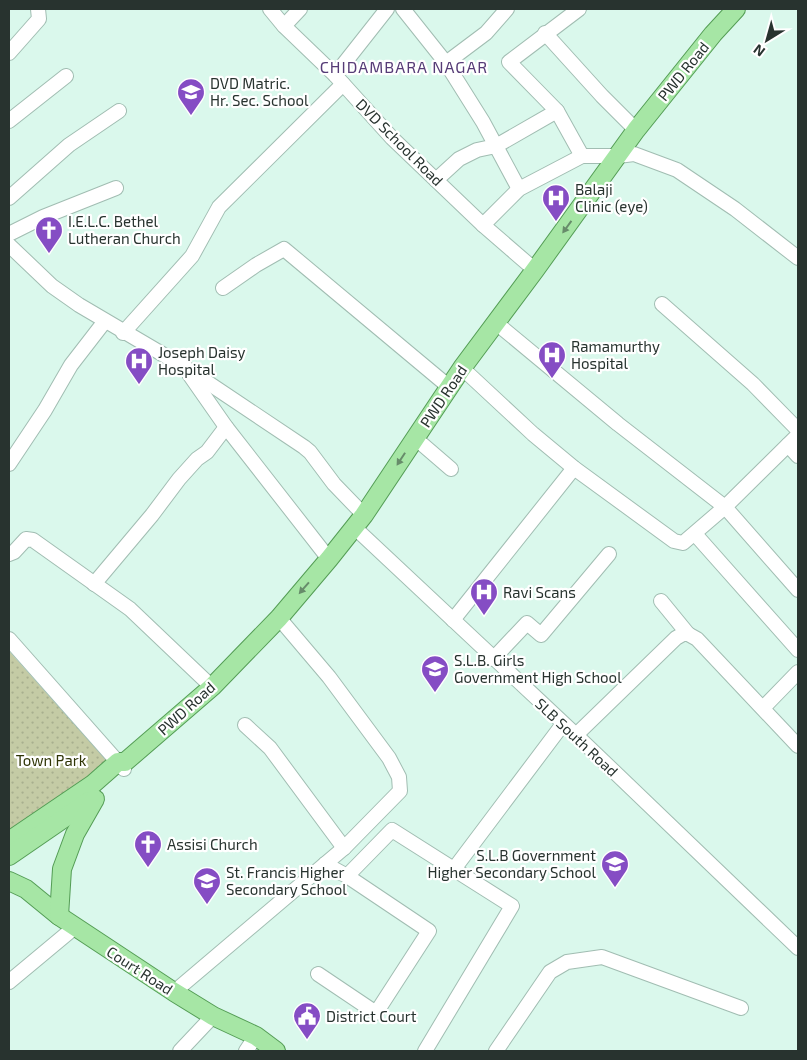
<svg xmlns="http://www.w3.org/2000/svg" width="807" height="1060" font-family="'Exo 2',sans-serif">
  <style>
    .grass { fill: url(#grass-dots) }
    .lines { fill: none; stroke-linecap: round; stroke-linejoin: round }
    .minor-casing { stroke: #a1bdb2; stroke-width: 16 }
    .major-casing { stroke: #549d55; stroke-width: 20 }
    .minor { stroke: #fff; stroke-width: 14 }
    .major { stroke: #a6e6a5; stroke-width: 18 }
    .oneway { fill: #678c6a }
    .labels { text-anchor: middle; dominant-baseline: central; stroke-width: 4.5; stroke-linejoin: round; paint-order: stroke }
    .street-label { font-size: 15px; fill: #28332f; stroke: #fff }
    .poi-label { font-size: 15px; fill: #28332f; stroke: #fff; text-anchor: start }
    .park-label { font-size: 15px; fill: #2f3506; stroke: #fff }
    .neighbourhood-label { font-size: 16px; letter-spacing: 1px; fill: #563c77; stroke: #fff }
  </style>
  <defs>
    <pattern id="grass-dots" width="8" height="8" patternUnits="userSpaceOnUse" patternTransform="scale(1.25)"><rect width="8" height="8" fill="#c4cba5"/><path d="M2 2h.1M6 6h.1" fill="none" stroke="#a8af8e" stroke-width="1.8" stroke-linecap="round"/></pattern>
  </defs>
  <rect width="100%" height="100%" fill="#daf8ec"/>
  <path class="grass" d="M9 651 109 763 9 836Z"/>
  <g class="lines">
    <g class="minor-casing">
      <g id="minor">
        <path d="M270 9 284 26 335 75 392 138 483 225 535 270"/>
        <path d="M403 9 446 63 483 122 519 189"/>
        <path d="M579 9 509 62 557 111 582 156"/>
        <path d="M284 26 300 9"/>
        <path d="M545 33 602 96 636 130"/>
        <path d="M9 53 39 19 38 9"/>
        <path d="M446 63 486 33 507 9"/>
        <path d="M335 75 387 9"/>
        <path d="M9 121 66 76"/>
        <path d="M436 180 459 159 477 150 496 146 557 111"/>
        <path d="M9 198 69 145 119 111"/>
        <path d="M483 225 519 189 582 156H618L634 154 677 170 735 209 798 258"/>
        <path d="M9 234 43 217 116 188"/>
        <path d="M9 245 52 286 79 305 186 368 304 447 310 452 334 484 364 515"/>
        <path d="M223 288 256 265 284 249 448 386"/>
        <path d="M662 304 753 384 798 430"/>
        <path d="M495 322 618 424 725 507 798 590"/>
        <path d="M123 333 192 256 219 207 343 84"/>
        <path d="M462 368 533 434 574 468 674 541 683 543 725 507 798 435"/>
        <path d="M189 374 226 427 329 559"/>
        <path d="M415 438 451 469"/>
        <path d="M788 445 798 456"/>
        <path d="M9 464 45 410 71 365 105 321"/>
        <path d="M354 527 576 735 798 948"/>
        <path d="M695 534 798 650"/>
        <path d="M9 554 14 552 26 539 33 540 130 609 212 687"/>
        <path d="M94 584 152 515 179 479 197 459 207 452 226 427"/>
        <path d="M661 601 688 634"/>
        <path d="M453 620 574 468"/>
        <path d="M9 639 124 769"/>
        <path d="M493 659 527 623 541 635 609 554"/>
        <path d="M763 708 798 672"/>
        <path d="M245 725 270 748 344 848"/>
        <path d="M576 735 676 638 683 634H688L697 639 798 746"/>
        <path d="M454 869 563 724"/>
        <path d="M347 876 392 830 512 906 425 1051"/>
        <path d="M318 974 376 1013 429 931 347 876 325 864"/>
        <path d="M9 982 75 927"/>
        <path d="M174 992 344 848 400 791 399 777 389 758 329 677 279 618"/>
        <path d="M180 1051 213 1016"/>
        <path d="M246 1051 256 1036"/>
        <path d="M496 1051 550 972 567 962 602 957 741 1008"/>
      </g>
    </g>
    <g class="major-casing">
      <g id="major">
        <path d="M9 841 93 784 118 762H125L212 687 279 618 329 559 364 515 462 368 535 270 636 130 713 34 736 9"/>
        <path d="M9 856 89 801"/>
        <path d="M9 881 26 889 59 916 174 992 213 1016 256 1036 276 1051"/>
        <path d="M59 916 62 869 75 834 95 799"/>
      </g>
    </g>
    <use href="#minor" class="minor"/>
    <use href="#major" class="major"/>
  </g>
  <defs><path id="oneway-solid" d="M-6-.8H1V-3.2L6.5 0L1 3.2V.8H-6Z" transform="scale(1.25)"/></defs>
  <g class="oneway">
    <use href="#oneway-solid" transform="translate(567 227) rotate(126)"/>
    <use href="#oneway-solid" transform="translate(401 459) rotate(123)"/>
    <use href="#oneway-solid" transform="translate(304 588) rotate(131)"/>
  </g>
  <defs>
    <g id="school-pin" transform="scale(1.4375)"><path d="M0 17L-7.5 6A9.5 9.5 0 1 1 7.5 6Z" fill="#854dc4" stroke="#fff"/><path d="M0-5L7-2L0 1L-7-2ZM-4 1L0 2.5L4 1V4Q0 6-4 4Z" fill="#fff"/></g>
    <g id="hospital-pin" transform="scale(1.4375)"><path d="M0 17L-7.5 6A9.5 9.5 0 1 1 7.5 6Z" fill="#854dc4" stroke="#fff"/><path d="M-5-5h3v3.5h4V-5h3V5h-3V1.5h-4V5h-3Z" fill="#fff"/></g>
    <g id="church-pin" transform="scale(1.4375)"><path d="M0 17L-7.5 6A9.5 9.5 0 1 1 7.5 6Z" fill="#854dc4" stroke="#fff"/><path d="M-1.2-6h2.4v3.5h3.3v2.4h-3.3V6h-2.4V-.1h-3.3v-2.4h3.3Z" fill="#fff"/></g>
    <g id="civic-pin" transform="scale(1.4375)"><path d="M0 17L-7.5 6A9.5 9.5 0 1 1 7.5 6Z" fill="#854dc4" stroke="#fff"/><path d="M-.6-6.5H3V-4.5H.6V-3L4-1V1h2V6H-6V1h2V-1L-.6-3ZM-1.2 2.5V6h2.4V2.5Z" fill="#fff"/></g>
  </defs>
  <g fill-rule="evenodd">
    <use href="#school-pin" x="191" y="92"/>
    <use href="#hospital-pin" x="556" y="198"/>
    <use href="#church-pin" x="49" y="230"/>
    <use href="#hospital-pin" x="552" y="355"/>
    <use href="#hospital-pin" x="139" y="361"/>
    <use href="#hospital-pin" x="484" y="592"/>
    <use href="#school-pin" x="435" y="669"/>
    <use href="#church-pin" x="148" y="844"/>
    <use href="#school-pin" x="615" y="864"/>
    <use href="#school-pin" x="207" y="881"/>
    <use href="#civic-pin" x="307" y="1016"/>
  </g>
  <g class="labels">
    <g class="street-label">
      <text transform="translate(683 71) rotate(-51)">PWD Road</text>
      <text transform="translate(400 142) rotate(45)">DVD School Road</text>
      <text transform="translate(443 396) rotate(-56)">PWD Road</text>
      <text transform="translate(186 708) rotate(-42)">PWD Road</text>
      <text transform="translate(577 737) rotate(43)">SLB South Road</text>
      <text transform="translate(140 970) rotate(33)">Court Road</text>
    </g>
    <g class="poi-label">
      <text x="210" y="83">DVD Matric.<tspan x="210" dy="17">Hr. Sec. School</tspan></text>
      <text x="575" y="189">Balaji<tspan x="575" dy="17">Clinic (eye)</tspan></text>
      <text x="68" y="221">I.E.L.C. Bethel<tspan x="68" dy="17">Lutheran Church</tspan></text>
      <text x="571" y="346">Ramamurthy<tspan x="571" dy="17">Hospital</tspan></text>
      <text x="158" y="352">Joseph Daisy<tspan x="158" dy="17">Hospital</tspan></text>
      <text x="503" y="592">Ravi Scans</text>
      <text x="454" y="660">S.L.B. Girls<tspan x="454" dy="17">Government High School</tspan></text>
      <text x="167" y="844">Assisi Church</text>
      <text x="596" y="855" text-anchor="end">S.L.B Government<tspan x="596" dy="17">Higher Secondary School</tspan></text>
      <text x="226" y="872">St. Francis Higher<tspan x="226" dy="17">Secondary School</tspan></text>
      <text x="326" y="1016">District Court</text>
    </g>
    <g class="park-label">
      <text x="51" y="760">Town Park</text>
    </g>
    <g class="neighbourhood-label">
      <text x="404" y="66">CHIDAMBARA NAGAR</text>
    </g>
  </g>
  <rect width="807" height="1060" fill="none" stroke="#28332f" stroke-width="20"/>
  <g transform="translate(767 40) rotate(217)" stroke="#ffffff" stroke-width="4" paint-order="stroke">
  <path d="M0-4L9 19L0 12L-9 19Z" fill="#28332f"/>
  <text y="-8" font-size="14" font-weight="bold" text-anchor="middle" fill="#28332f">N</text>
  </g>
</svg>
